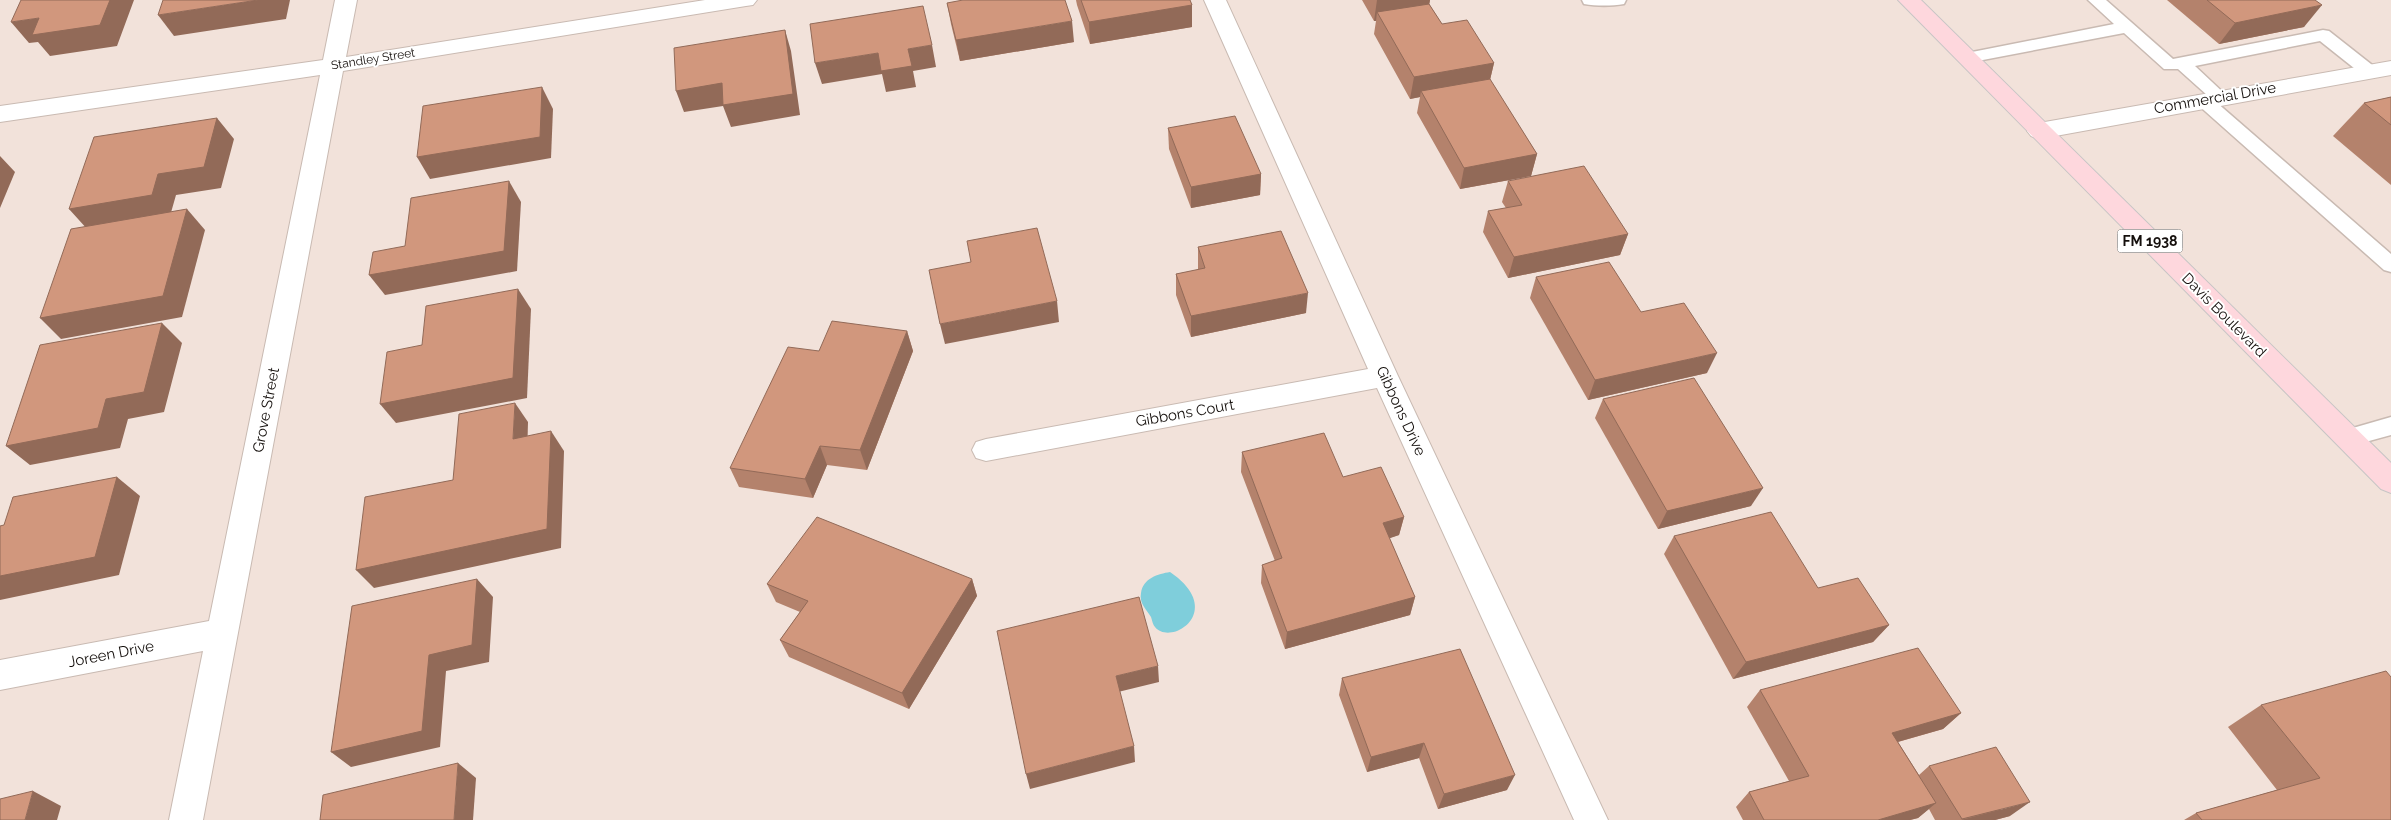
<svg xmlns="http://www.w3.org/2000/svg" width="2391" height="820" font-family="Raleway,sans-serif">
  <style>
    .water { fill: #7fcedb }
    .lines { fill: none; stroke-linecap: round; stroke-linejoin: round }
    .service-casing { stroke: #c9bab2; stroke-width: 3 }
    .minor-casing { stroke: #c9bab2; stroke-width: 2 }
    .primary-casing { stroke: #c7c5c5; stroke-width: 2 }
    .service { fill: #fff; fill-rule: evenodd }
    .minor { fill: #fff; fill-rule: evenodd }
    .primary { fill: #fed7dd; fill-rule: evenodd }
    .wall { fill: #b4826c }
    .shaded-wall { fill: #926a58 }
    .building { fill: #d1977d; stroke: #926a58 }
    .labels { text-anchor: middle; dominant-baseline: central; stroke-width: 4; stroke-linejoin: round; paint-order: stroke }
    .far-street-label { font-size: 12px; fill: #140f0c; stroke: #fff }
    .shield { fill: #fff; stroke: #5a5755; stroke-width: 1 }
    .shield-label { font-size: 14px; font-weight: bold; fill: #140f0c }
    .street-label { font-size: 15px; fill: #140f0c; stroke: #fff }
  </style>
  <rect width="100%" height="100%" fill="#f2e2da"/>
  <path class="water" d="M1170 572C1227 611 1171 647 1155 627 1153 625 1152 620 1151 617 1146 609 1139 603 1141 593 1143 578 1158 574 1170 572Z"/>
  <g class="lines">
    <g class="service-casing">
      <g id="service">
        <path d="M1582 0H1626L1624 4C1612 6 1596 6 1584 4Z"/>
        <path d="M2088 0H2106L2173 59 2323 30 2329 31 2376 68 2379 72 2376 76H2364L2320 41 2195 66 2228 97 2225 101 2216 102 2391 254V272L2384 270 2197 104 2194 100 2197 96 2207 95 2178 69H2164L2124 33 1967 63 1961 62 1959 58 1961 54 1967 53 2114 24Z"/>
        <path d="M2391 417V435L2347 447 2339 444 2336 438 2339 432Z"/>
      </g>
    </g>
    <g class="minor-casing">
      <g id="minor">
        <path d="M335 0H357L346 57 705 0H757L753 5 746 6 343 71 203 820H169L203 651 0 690V660L209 621 320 75 0 122V106L323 60Z"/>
        <path d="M1204 0H1226L1398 376 1608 820H1574L1377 388 986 461 976 458 972 450 976 442 986 439 1368 369Z"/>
        <path d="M2391 61V75L2039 139 2031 136 2027 131 2031 126 2039 123Z"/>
      </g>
    </g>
    <g class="primary-casing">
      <path id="primary" d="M1898 0H1921L2391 463V493L2381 489Z"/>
    </g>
    <use href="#service" class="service"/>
    <use href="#minor" class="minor"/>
    <use href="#primary" class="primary"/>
  </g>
  <g class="wall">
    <path d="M1076 0H1190L1192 5V27L1090 44 1077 5Z"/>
    <path d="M1362 0H1430L1429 4 1442 24 1494 63 1490 80 1537 154 1531 176 1460 189 1417 113 1420 97 1410 99 1374 34 1376 21H1374Z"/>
    <path d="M2167 0H2315L2304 27 2219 44Z"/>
    <path d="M947 3 1074 42 960 61 951 24Z"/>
    <path d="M2391 97V185L2333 136 2364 103Z"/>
    <path d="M1168 128 1261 174 1260 195 1191 208 1169 149Z"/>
    <path d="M1508 181 1628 234 1620 255 1508 278 1483 232 1488 211 1506 208 1502 202Z"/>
    <path d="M1198 247 1306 313 1191 337 1176 295V274L1198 270Z"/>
    <path d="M1536 277 1707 373 1588 400 1530 298Z"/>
    <path d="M907 331 913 351 867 470 827 465 813 498 739 487 730 468 819 351Z"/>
    <path d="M1603 399 1751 506 1658 529 1595 418Z"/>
    <path d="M1242 452 1343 477 1404 517 1399 535 1389 538 1415 597 1410 615 1285 649 1261 583 1262 565 1275 561 1241 472Z"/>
    <path d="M1674 536 1818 588 1889 625 1873 642 1733 679 1664 554Z"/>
    <path d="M972 579 977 596 909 709 789 657 780 640 800 612 776 602 767 584Z"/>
    <path d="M1342 678 1507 790 1438 809 1419 758 1367 772 1339 695Z"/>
    <path d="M1760 690 1961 713 1943 729 1898 742 1919 775 1929 766 2010 816 1995 820H1935L1929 809 1918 818 1910 820H1743L1736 807 1749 792 1789 781 1747 707Z"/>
    <path d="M2261 705 2391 820H2184L2196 813 2277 790 2228 727Z"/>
  </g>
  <g class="shaded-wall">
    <path d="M110 0H134L117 46 50 56 38 42 29 43 11 22 39 18Z"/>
    <path d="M258 0H290L286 19 174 36 158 15Z"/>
    <path d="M1377 0H1430L1428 12H1377L1376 21H1374Z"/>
    <path d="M1192 5V27L1090 44 1089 22Z"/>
    <path d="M2322 5 2304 27 2219 44 2235 23Z"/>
    <path d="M1072 21 1074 42 960 61 956 40Z"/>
    <path d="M785 30 791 51 800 115 731 127 723 106 684 112 676 91Z"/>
    <path d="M932 45 936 67 913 71 916 87 886 92 882 74 822 84 815 63 878 53 908 49Z"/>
    <path d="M1494 63 1489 84 1421 91 1420 97 1410 99 1414 77Z"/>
    <path d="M542 87 553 109 551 158 430 179 417 157Z"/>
    <path d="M217 118 234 139 221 188 176 195 170 216 88 230 69 209 158 174Z"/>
    <path d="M1537 154 1531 176 1460 189 1464 168Z"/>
    <path d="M0 156 15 172 0 208Z"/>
    <path d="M1261 174 1260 195 1191 208V187Z"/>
    <path d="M509 181 521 202 517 271 385 295 369 275Z"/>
    <path d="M187 209 205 230 182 317 61 339 40 318Z"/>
    <path d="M1628 234 1620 255 1508 278 1514 257Z"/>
    <path d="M518 289 531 309 527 398 396 423 380 404Z"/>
    <path d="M1308 293 1306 313 1191 337V316Z"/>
    <path d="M1057 301 1059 322 945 344 940 324Z"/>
    <path d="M162 323 182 343 164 412 128 419 120 448 30 465 6 446 106 399Z"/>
    <path d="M907 331 913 351 867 470 860 450Z"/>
    <path d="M1717 353 1707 373 1588 400 1595 380Z"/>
    <path d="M515 403 528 422 527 458 513 439Z"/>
    <path d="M551 431 564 451 561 548 374 588 356 570Z"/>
    <path d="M820 446 827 465 813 498 805 479Z"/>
    <path d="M117 477 140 496 119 575 0 600V576Z"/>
    <path d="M1763 488 1751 506 1658 529 1667 511Z"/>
    <path d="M1404 517 1399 535 1379 542 1383 523Z"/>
    <path d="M477 579 493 597 489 662 446 671 440 747 351 767 331 752 429 655Z"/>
    <path d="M972 579 977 596 909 709 902 693Z"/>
    <path d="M1415 597 1410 615 1285 649 1287 632Z"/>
    <path d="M1889 625 1873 642 1733 679 1746 662Z"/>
    <path d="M1158 666 1159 682 1118 692 1116 676Z"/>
    <path d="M1961 713 1943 729 1876 748 1892 733Z"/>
    <path d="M1424 743 1419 758 1367 772 1371 757Z"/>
    <path d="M1134 746 1135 762 1030 789 1026 774Z"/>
    <path d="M458 763 476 778 473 820H454Z"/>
    <path d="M1515 775 1507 790 1438 809 1444 794Z"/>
    <path d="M33 791 61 806 57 820H25Z"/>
    <path d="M2030 802 2010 816 1995 820H1961Z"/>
    <path d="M1936 803 1918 818 1910 820H1878Z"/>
  </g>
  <g class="building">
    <path d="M21 0H110L100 25 32 35 39 18 11 22Z"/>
    <path d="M163 0H258L158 15Z"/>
    <path d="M963 0H1065L1072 21 956 40 947 3Z"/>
    <path d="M1081 0H1190L1192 5 1089 22Z"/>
    <path d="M2207 0H2315L2322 5 2235 23Z"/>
    <path d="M1429 4 1442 24 1467 20 1494 63 1414 77 1377 12Z"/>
    <path d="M923 6 932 45 908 49 912 66 881 71 878 53 815 63 810 24Z"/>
    <path d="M785 30 793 94 723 105 722 83 676 91 674 48Z"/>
    <path d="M1490 79 1537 154 1464 168 1421 91Z"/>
    <path d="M542 87 540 137 417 157 423 106Z"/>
    <path d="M2391 97V125L2364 103Z"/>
    <path d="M1235 116 1261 174 1191 187 1168 128Z"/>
    <path d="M217 118 204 167 158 174 152 195 69 209 94 137Z"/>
    <path d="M1584 166 1628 234 1514 257 1488 211 1522 205 1508 181Z"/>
    <path d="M509 181 504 251 369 275 373 252 405 246 411 198Z"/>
    <path d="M187 209 163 296 40 318 71 229Z"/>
    <path d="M1037 228 1057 301 940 324 929 270 971 262 967 241Z"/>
    <path d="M1281 231 1308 293 1191 316 1176 274 1205 268 1198 247Z"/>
    <path d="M1609 262 1641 312 1684 303 1717 353 1595 380 1536 277Z"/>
    <path d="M518 289 513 378 380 404 387 352 422 345 426 306Z"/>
    <path d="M832 321 907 331 860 450 820 446 805 479 730 468 788 347 819 351Z"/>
    <path d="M162 323 144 392 106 399 98 428 6 446 40 345Z"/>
    <path d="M1694 378 1763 488 1667 511 1603 399Z"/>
    <path d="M515 403 513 439 551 431 547 529 356 570 365 497 453 480 459 414Z"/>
    <path d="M1324 433 1343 477 1381 467 1404 517 1383 523 1415 597 1287 632 1262 565 1282 558 1242 452Z"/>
    <path d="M117 477 95 557 0 576V526L4 525 13 497Z"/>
    <path d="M1771 512 1818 588 1858 578 1889 625 1746 662 1674 536Z"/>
    <path d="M817 517 972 579 902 693 780 640 808 601 767 584Z"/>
    <path d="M477 579 472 645 429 655 422 731 331 752 352 606Z"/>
    <path d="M1139 597 1158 666 1116 676 1134 746 1026 774 997 631Z"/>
    <path d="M1918 648 1961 713 1892 733 1936 803 1878 820H1764L1749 792 1809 776 1760 690Z"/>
    <path d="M1460 649 1515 775 1444 794 1424 743 1371 757 1342 678Z"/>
    <path d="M2386 671 2391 677V820H2202L2196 813 2320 778 2261 705Z"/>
    <path d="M1996 747 2030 802 1962 819 1929 766Z"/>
    <path d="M458 763 454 820H320L323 795Z"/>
    <path d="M33 791 25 820H0V799Z"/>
  </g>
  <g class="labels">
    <g class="far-street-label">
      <text transform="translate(373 59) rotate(-9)">Standley Street</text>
    </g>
    <rect class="shield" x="2117.5" y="229.5" width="65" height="23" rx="4"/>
    <g class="shield-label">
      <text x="2150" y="241">FM 1938</text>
    </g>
    <g class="street-label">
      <text transform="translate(2215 98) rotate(-10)">Commercial Drive</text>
      <text transform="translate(2224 315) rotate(45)">Davis Boulevard</text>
      <text transform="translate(266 410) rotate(-79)">Grove Street</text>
      <text transform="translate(1401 411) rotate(65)">Gibbons Drive</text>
      <text transform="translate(1185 413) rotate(-10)">Gibbons Court</text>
      <text transform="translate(111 654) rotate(-11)">Joreen Drive</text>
    </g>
  </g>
</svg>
